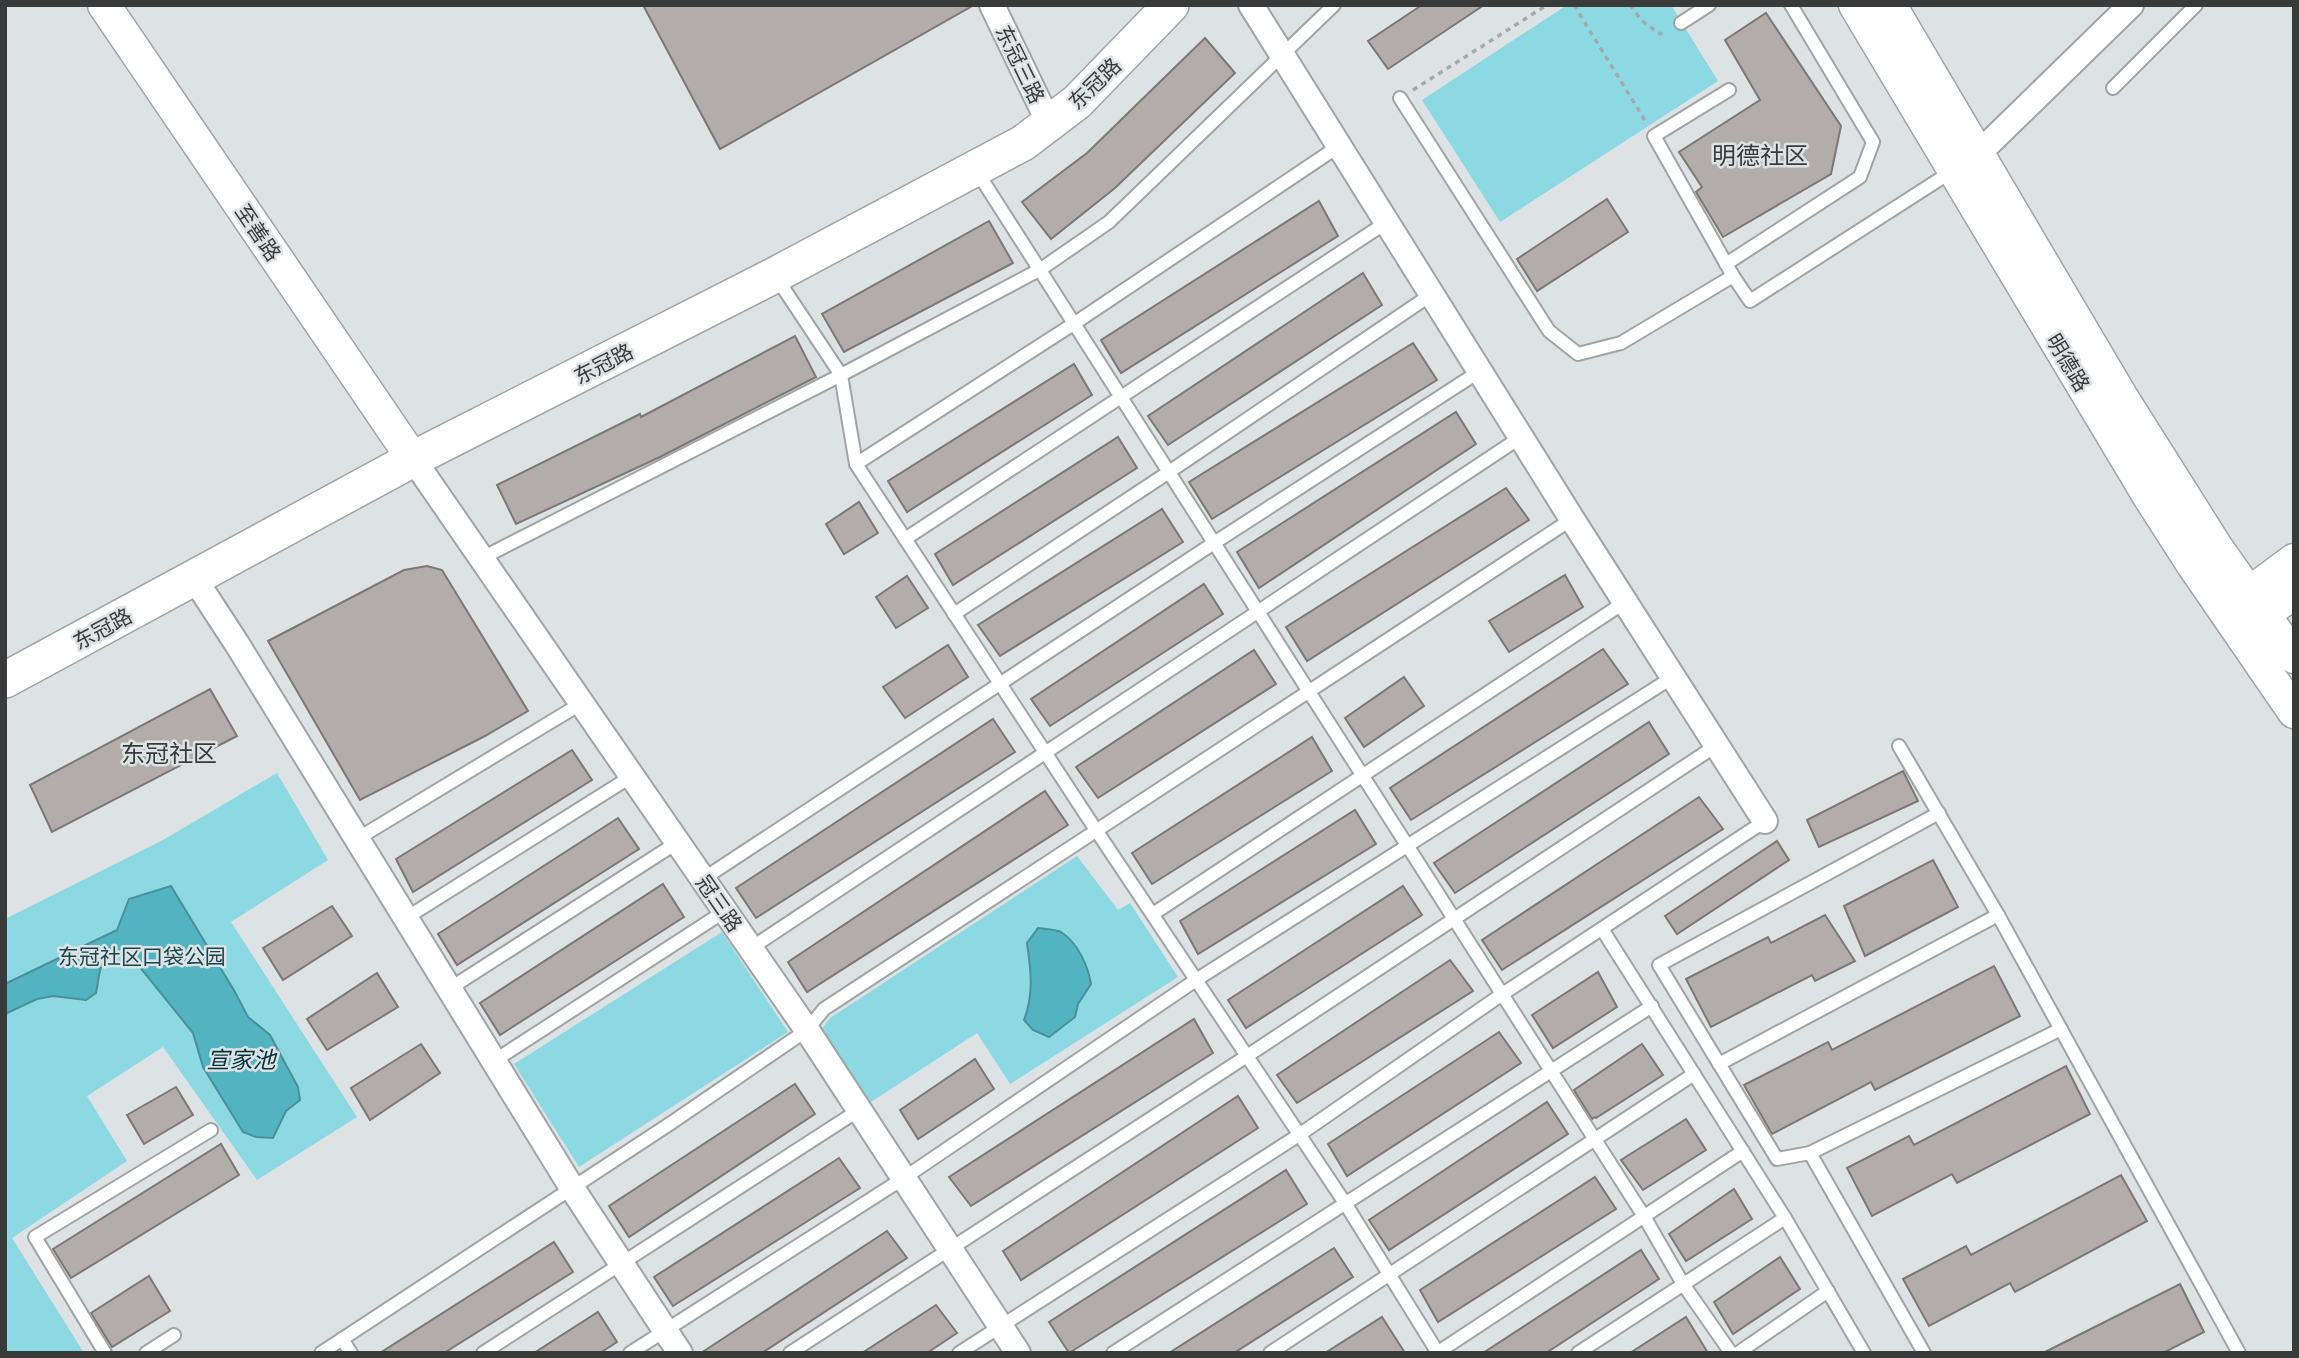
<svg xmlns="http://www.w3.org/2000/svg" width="2299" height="1358" font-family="Lato,'Noto Sans SC',sans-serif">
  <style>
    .green { fill: #8cd9e4 }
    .water { fill: #52b4c1; stroke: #4a9099; stroke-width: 2 }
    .building { fill: #b2acab; stroke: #7d7776; stroke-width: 2 }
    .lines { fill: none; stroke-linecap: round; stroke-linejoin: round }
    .service-casing { stroke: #9fa4a5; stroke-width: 16 }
    .minor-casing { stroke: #9fa4a5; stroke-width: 28 }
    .tertiary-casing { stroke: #9fa4a5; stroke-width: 35 }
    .secondary-casing { stroke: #9fa4a5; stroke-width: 38 }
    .path { stroke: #a4a9a9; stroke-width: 3.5; stroke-dasharray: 5 5; stroke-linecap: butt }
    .service { stroke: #fff; stroke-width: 12 }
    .minor { stroke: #fff; stroke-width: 24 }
    .tertiary { stroke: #fff; stroke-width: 32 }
    .secondary { stroke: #fff; stroke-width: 35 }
    .labels { text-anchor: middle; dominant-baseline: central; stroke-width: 5; stroke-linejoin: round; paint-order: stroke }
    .street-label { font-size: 21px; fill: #393b3b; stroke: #dde3e4 }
    .park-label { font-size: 21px; fill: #19464c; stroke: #dde3e4 }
    .water-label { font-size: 23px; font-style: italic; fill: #023339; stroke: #dde3e4 }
    .quarter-label { font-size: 24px; fill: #393b3b; stroke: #dde3e4 }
  </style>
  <rect width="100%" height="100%" fill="#dde3e4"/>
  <g class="green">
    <path d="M1567 5H1671L1718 81 1500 222 1422 100Z"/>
    <path d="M277 773 328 860 231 922 357 1117 257 1180 163 1047 87 1096 127 1161 12 1238 84 1353H5V919L163 840Z"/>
    <path d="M1077 856 1118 910 1130 903 1178 977 1010 1084 977 1033 871 1102 821 1030 830 1018Z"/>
    <path d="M722 932 788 1032 579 1167 514 1064Z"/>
  </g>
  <g class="water">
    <path d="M171 886 235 992 248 1017 270 1035 298 1087 300 1100 286 1111 273 1138 256 1137 243 1132 203 1067 193 1033 135 961 123 954C96 958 101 970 96 993L86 1000 53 996 37 999 7 1013 5 1017V984L117 930 129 899Z"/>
    <path d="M1038 928C1045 929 1055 929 1061 932 1078 943 1088 966 1091 984L1078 1004 1075 1017 1049 1037 1033 1030 1024 1020C1034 994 1031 970 1027 943Z"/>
  </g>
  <g class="building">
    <path d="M643 5H974L720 149Z"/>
    <path d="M1422 5H1484L1388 69 1368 41Z"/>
    <path d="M1766 13 1841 126 1831 174 1723 237 1696 192 1702 187 1679 152 1760 100 1725 40Z"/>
    <path d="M1205 38 1235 73 1115 188 1051 239 1022 202 1087 153Z"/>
    <path d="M1607 199 1628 232 1537 291 1517 259Z"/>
    <path d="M1319 201 1338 236 1121 373 1101 340Z"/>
    <path d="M989 221 1013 263 844 352 822 314Z"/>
    <path d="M1363 273 1382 305 1168 445 1148 416Z"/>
    <path d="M795 336 816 377 660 457 516 524 497 485 640 414 641 417Z"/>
    <path d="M1413 343 1437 380 1212 519 1189 482Z"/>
    <path d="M1074 364 1092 395 907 512 888 481Z"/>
    <path d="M1456 412 1476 444 1259 588 1237 552Z"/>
    <path d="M1118 437 1137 468 953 585 935 554Z"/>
    <path d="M1506 488 1529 520 1307 661 1286 627Z"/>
    <path d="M859 502 878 533 844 554 826 524Z"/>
    <path d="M1162 509 1183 542 1000 656 978 625Z"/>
    <path d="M427 566 442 570 528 711 485 736 360 800 268 641 404 570Z"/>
    <path d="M1565 575 1583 607 1509 652 1489 621Z"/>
    <path d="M907 576 928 608 896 628 876 597Z"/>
    <path d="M1204 584 1223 614 1050 726 1031 699Z"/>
    <path d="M948 645 968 677 905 718 883 687Z"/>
    <path d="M1603 649 1628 684 1411 820 1390 788Z"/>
    <path d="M1254 650 1276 684 1098 798 1076 767Z"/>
    <path d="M1404 677 1424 706 1364 747 1345 718Z"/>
    <path d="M210 689 237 736 52 832 30 785Z"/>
    <path d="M993 719 1015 752 756 918 736 888Z"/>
    <path d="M1649 722 1669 754 1455 893 1434 863Z"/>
    <path d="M1312 737 1332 771 1152 884 1132 853Z"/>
    <path d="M572 750 592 780 413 892 396 859Z"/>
    <path d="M1903 771 1918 801 1819 847 1807 820Z"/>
    <path d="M1045 791 1068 825 807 992 788 962Z"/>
    <path d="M1699 797 1723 829 1502 970 1482 940Z"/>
    <path d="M1355 810 1376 844 1198 954 1180 921Z"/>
    <path d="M618 818 639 849 457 965 438 934Z"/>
    <path d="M1777 841 1789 860 1677 934 1665 916Z"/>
    <path d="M1933 860 1958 907 1865 956 1844 906Z"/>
    <path d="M663 884 684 917 500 1035 480 1003Z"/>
    <path d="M1403 886 1422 915 1246 1028 1228 1000Z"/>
    <path d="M332 906 352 936 283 980 263 948Z"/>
    <path d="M1825 915 1855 961 1815 981 1812 975 1711 1027 1686 979 1768 937 1771 943Z"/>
    <path d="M1450 960 1473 991 1297 1103 1277 1075Z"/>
    <path d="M1994 966 2020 1016 1875 1090 1871 1082 1772 1134 1744 1085 1828 1042 1832 1050Z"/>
    <path d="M1598 972 1617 1007 1553 1048 1532 1015Z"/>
    <path d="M377 973 398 1007 327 1050 307 1019Z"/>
    <path d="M1194 1019 1213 1053 971 1206 949 1177Z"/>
    <path d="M1499 1032 1521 1063 1347 1176 1328 1144Z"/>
    <path d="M421 1044 440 1073 370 1120 351 1088Z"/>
    <path d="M1642 1044 1663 1075 1596 1118 1595 1117 1592 1119 1574 1090Z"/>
    <path d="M975 1059 994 1089 918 1139 900 1110Z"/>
    <path d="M2066 1066 2090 1114 1957 1183 1952 1174 1872 1216 1847 1168 1909 1136 1914 1145Z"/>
    <path d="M795 1084 815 1114 629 1237 609 1206Z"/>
    <path d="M176 1087 193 1115 144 1144 127 1115Z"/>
    <path d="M1238 1096 1258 1128 1021 1280 1003 1251Z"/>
    <path d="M1547 1102 1568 1134 1389 1250 1369 1220Z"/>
    <path d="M1686 1119 1706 1150 1643 1190 1621 1160Z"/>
    <path d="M221 1144 239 1175 71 1278 53 1249Z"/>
    <path d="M839 1158 860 1188 673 1306 654 1277Z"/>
    <path d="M1286 1170 1307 1204 1069 1353 1049 1322Z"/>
    <path d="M2121 1175 2147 1221 2015 1292 2010 1283 1929 1326 1903 1279 1966 1246 1971 1255Z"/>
    <path d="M1595 1177 1616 1209 1438 1322 1420 1290Z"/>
    <path d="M1734 1189 1752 1219 1686 1261 1669 1234Z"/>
    <path d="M887 1231 907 1258 762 1353H701Z"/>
    <path d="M554 1242 573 1272 444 1353H380Z"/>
    <path d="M1334 1248 1353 1277 1234 1353H1169Z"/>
    <path d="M1641 1250 1659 1279 1546 1353H1483Z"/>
    <path d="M1780 1257 1800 1289 1733 1334 1714 1302Z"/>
    <path d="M149 1276 170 1311 112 1347 91 1313Z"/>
    <path d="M2180 1284 2204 1332 2163 1353H2043Z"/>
    <path d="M936 1305 957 1333 927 1353H862Z"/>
    <path d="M598 1312 617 1342 600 1353H534Z"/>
    <path d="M1382 1317 1405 1353H1325Z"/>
    <path d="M1686 1317 1708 1353H1630Z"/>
  </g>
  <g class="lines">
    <g class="service-casing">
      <g id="service">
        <path d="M1681 23 1709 5"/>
        <path d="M2113 88 2196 5"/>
        <path d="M1729 90 1654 136 1733 276 1750 301 1954 170"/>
        <path d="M1400 98 1549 331 1578 354 1621 343 1733 276"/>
        <path d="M976 170 1645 1218 1683 1284 1731 1353"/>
        <path d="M1726 264 1860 177 1873 142 1791 5"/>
        <path d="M776 277 841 375 856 464 1096 830 1345 1203 1438 1353"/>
        <path d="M856 464 1075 323 1339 146"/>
        <path d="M905 539 1387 222"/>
        <path d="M482 558 841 375 1041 269 1109 222 1334 5"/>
        <path d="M954 614 1169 472 1432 294"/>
        <path d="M1899 746 1998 915 2239 1353"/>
        <path d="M357 839 582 703"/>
        <path d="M703 879 1214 543 1480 371"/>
        <path d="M1153 914 1625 602"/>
        <path d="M406 918 632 776"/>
        <path d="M1602 929 1785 1218 1864 1353"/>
        <path d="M751 948 1521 437"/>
        <path d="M449 989 678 842"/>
        <path d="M494 1061 725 911"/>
        <path d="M1719 1064 1998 915"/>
        <path d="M1810 1153 2061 1029"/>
        <path d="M342 1339 351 1353"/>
        <path d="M105 1353 35 1237 211 1130"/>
        <path d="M146 1353 174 1335"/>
        <path d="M321 1353 671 1123 807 1030 824 1009 1572 519"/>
        <path d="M483 1353 859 1110"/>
        <path d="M630 1353 904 1178 1196 980 1673 677"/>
        <path d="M790 1353 1247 1056 1717 745"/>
        <path d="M959 1353 1299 1135 1501 995 1765 821"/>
        <path d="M1113 1353 1652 1006"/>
        <path d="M1270 1353 1694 1074"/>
        <path d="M1437 1353 1743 1151"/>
        <path d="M1578 1353 1785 1218"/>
        <path d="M1738 1353 1828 1291"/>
        <path d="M1924 1353 1810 1153 1777 1159 1659 965 1939 813"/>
      </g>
    </g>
    <g class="minor-casing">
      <g id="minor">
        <path d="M992 5 1049 123"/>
        <path d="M1251 5 1572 519 1765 821"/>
        <path d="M1978 154 2131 5"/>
        <path d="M413 459 807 1030 1018 1353"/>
        <path d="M194 578 237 644 572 1188 680 1353"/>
      </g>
    </g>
    <g class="tertiary-casing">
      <g id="tertiary">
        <path d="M104 5 413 459"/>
        <path d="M1855 5 2150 498 2193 565 2294 712"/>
        <path d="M1890 5 2121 396 2217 548 2294 657"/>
        <path d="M2233 605 2294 560"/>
        <path d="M2248 625 2294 593"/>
      </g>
    </g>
    <g class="secondary-casing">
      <path id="secondary" d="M5 680 413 459 775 275 1023 143 1077 102 1171 5"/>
    </g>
    <g class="path">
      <path d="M1574 5 1646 122"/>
      <path d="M1630 5 1641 20 1660 34 1667 31"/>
      <path d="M1413 90 1547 5"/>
    </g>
    <use href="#service" class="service"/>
    <use href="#minor" class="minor"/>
    <use href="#tertiary" class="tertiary"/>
    <use href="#secondary" class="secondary"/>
  </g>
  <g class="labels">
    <g class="street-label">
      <text transform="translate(1021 64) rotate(64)">东冠三路</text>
      <text transform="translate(1094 83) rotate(-44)">东冠路</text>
      <text transform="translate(259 232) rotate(56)">至善路</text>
      <text transform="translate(2069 362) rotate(59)">明德路</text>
      <text transform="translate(603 363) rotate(-27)">东冠路</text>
      <text transform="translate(102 628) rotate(-28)">东冠路</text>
      <text transform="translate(720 903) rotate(55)">冠三路</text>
    </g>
    <g class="park-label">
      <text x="142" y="955">东冠社区口袋公园</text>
    </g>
    <g class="water-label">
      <text x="241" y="1059">宣家池</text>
    </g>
    <g class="quarter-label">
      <text x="1760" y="154">明德社区</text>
      <text x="169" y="752">东冠社区</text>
    </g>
  </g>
  <rect width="2299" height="1358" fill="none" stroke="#393b3b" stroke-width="14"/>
</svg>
